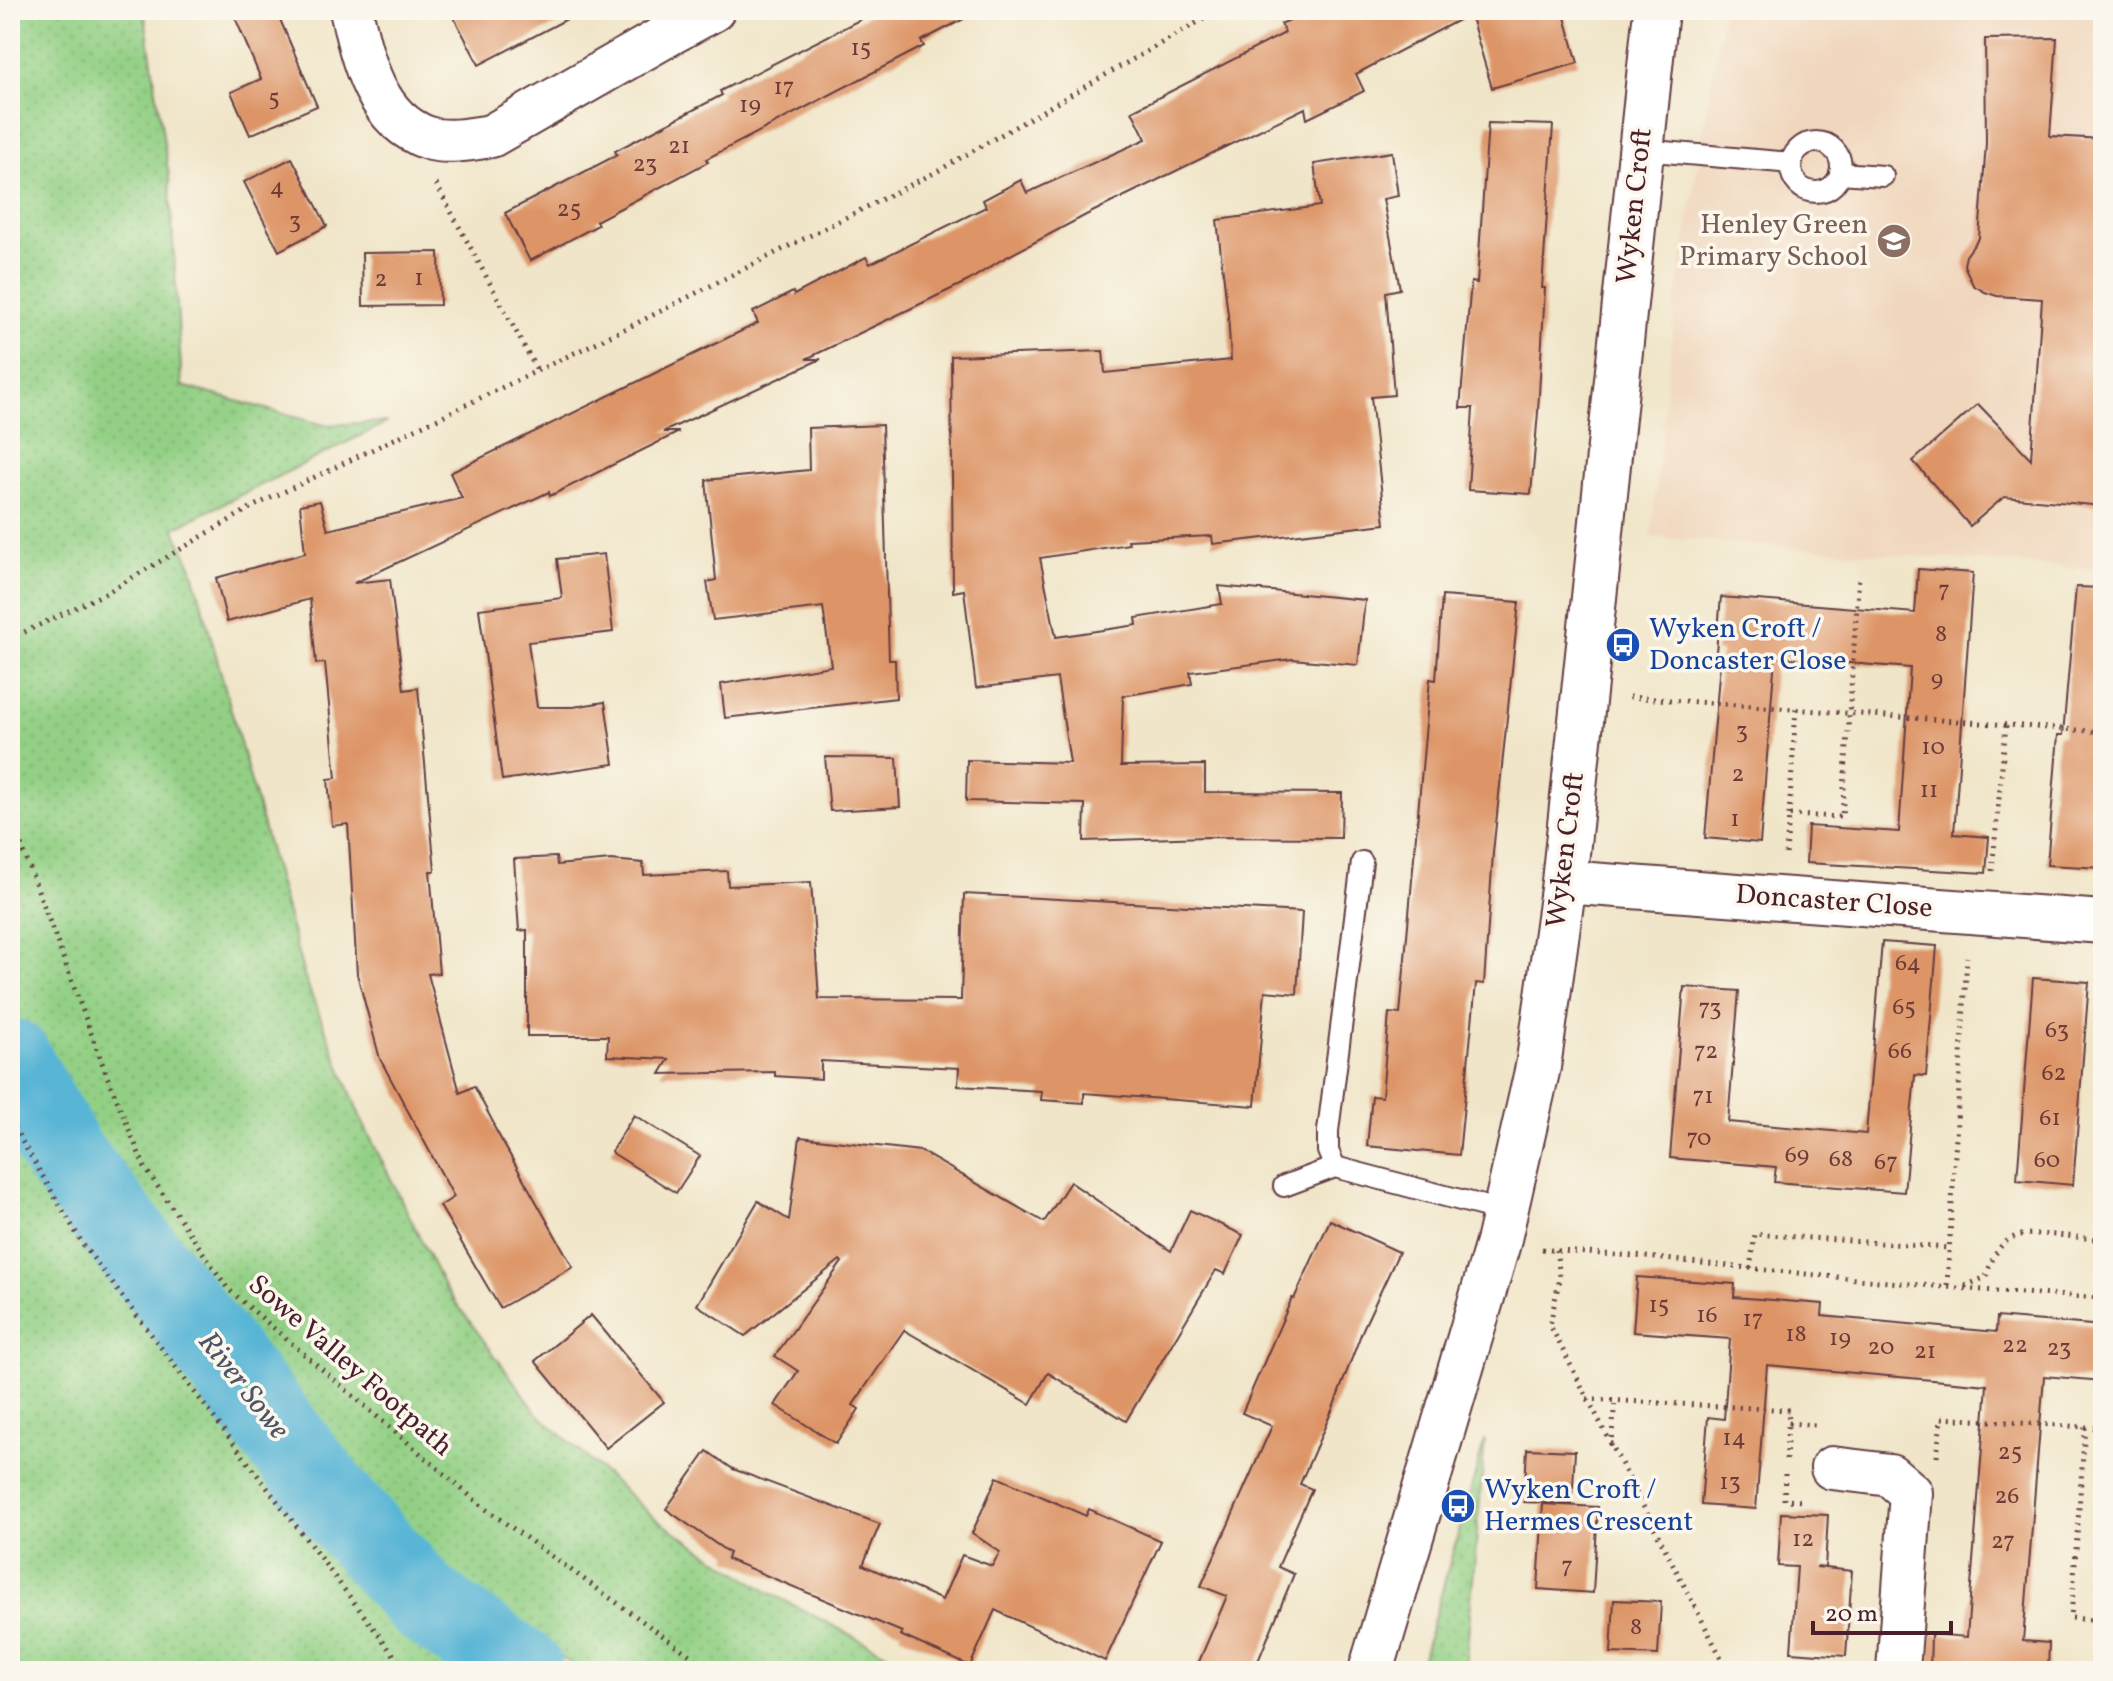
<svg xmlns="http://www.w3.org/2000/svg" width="2113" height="1681" font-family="Vollkorn,serif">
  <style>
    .built { fill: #f0d6bc }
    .grass { fill: url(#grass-dots); stroke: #6e7858; stroke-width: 2 }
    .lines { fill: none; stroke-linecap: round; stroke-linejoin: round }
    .river { stroke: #58b5d6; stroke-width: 84 }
    .building { fill: #dd9568 }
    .service-casing { stroke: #633d43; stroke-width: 24 }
    .minor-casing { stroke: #633d43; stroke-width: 46 }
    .tertiary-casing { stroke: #633d43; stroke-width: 48 }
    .path { stroke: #633d43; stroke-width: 5; stroke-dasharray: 2 6; stroke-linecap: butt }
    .service { stroke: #fff; stroke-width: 20 }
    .minor { stroke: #fff; stroke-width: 42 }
    .tertiary { stroke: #fff; stroke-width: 44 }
    .labels { text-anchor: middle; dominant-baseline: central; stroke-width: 7; stroke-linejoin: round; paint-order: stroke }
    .number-label { font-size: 24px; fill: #6f3c3a }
    .street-label { font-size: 28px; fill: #4a1f2b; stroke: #fbf7ec }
    .education-label { font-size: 28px; fill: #785e54; stroke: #fbf7ec; text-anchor: end }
    .transit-label { font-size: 28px; fill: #164399; stroke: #fbf7ec; text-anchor: start }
    .water-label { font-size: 30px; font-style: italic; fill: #4f5467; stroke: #fbf7ec }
  </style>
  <defs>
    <pattern id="grass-dots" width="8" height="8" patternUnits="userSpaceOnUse" patternTransform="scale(2)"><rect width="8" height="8" fill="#93d085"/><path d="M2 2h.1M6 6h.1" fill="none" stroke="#80b273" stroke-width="1.8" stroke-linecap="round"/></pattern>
  </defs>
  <rect width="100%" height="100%" fill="#fbf7ec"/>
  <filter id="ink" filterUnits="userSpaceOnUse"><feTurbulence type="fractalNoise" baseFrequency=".0125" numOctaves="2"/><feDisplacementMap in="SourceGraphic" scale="16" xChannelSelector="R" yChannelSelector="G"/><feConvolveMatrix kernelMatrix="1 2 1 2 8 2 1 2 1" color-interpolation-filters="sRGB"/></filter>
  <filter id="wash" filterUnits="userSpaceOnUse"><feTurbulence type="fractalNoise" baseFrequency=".006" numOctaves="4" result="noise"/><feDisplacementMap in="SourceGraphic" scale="32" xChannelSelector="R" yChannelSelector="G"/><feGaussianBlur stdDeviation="1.8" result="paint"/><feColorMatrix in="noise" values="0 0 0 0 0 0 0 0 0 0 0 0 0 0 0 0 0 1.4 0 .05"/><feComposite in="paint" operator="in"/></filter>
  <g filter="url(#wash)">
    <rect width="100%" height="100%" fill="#f0e5c8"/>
    <path class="built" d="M1723 10H2103V570L1651 537 1676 296Z"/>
    <g class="grass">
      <path d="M10 10H144L169 176 182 386 324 425 388 422 174 528 192 568 305 979 362 1121 445 1288 538 1414 657 1520 768 1592 920 1671H580L400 1540 325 1477 128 1215 10 1027Z"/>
      <path d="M10 1100 67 1196 245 1411 274 1469 397 1598 486 1671H10Z"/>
      <path d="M1485 1440 1465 1671H1419Z"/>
    </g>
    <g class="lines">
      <path class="river" d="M10 1060 63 1155 329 1496 423 1601 522 1671"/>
    </g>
    <g id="blocks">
      <g class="building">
        <path d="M232 10H276L317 106 250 135 231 92 261 79Z"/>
        <path d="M450 10H584L479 65Z"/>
        <path d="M879 10H981L921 41 924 46 706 159 708 162 596 221 598 225 530 261 505 213 617 155 615 151 722 95 720 91Z"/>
        <path d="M1310 10H1563L1578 63 1492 88 1470 14 1356 74 1364 91 1307 119 1305 108 1086 215 1001 260 968 281 806 359H821L663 432H679L550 496 549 492 354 583 390 579 404 690 418 688 435 871H430L439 973 428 974 460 1093 474 1086 494 1124 493 1125 573 1267 500 1308 440 1206 454 1197 380 1059 357 974 348 824 332 826 328 779 336 778 325 663 316 664 310 599 227 622 216 578 305 553 300 505 320 501 328 530 462 498 450 473 758 323 753 312 793 292 794 295 866 257 870 264 986 207 983 200 1021 180 1027 193 1146 139 1132 111 1285 33 1281 24Z"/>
        <path d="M2057 38 2050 136 2103 139V506L2004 497 1970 526 1913 461 1978 404 2031 459 2042 299 1997 296 1985 292 1973 285 1964 265 1966 256 1979 238 1986 143 1985 39Z"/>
        <path d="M1488 123 1553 125 1542 288H1545L1538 412 1531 494 1468 490 1473 408H1460L1471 282 1477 283Z"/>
        <path d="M1392 152 1398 196 1383 199 1400 289 1386 292 1394 395 1371 397 1385 524 1213 544 1212 536 1128 540 1129 544 1040 558 1056 637 1137 625 1136 618 1222 604 1219 586 1365 600 1358 665 1292 659 1190 672 1192 684 1123 696 1121 766 1205 765V792L1342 793 1341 838 1206 837 1084 841 1085 804 966 801 967 760 1070 763 1057 678 976 688 964 590 953 592 951 356 1103 351 1105 373 1231 360 1228 315 1217 220 1320 206 1314 164Z"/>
        <path d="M292 158 327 226 279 251 244 182Z"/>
        <path d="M439 252 440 305 363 306 362 253Z"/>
        <path d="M882 425 889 660H895L896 698 725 718 721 684 831 666 823 607 713 620 707 582 716 580 706 480 809 470 808 428Z"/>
        <path d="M604 554 613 632 528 642 537 707H573L605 702 614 764 502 780 479 609 562 598 557 559Z"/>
        <path d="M1918 569 1973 573 1954 834 1989 837 1986 873 1806 863 1808 826 1899 832 1910 668 1775 657 1760 843 1705 838 1721 652H1716L1721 597 1915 613Z"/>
        <path d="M2076 587 2103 588V868L2047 865 2058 735H2063Z"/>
        <path d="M1442 596 1519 602 1493 853 1484 984 1476 983 1459 1155 1367 1146 1372 1096 1382 1097 1389 1013 1400 1014 1430 679 1436 680Z"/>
        <path d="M825 757 897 758 900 807 830 811Z"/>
        <path d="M556 857 557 865 611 860 643 863 644 875 727 871 728 886 811 882 819 999 961 1000 964 894 1302 912 1297 994 1265 991 1255 1106 1084 1093V1103L1041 1100 1042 1091 958 1086 959 1068 821 1061V1079L775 1076V1072L660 1074 669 1059 607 1056 608 1036H527V930L519 931 514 859Z"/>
        <path d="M1882 942 1937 946 1926 1076 1915 1075 1904 1192 1774 1182 1776 1167 1670 1158 1684 987 1739 991 1728 1122 1866 1134Z"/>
        <path d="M2033 978 2089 982 2073 1185 2017 1180Z"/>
        <path d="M634 1115 700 1156 676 1193 611 1152Z"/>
        <path d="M800 1137 920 1151 1044 1222 1070 1182 1171 1251 1190 1210 1243 1235 1225 1274 1216 1270 1126 1421 1048 1373 1030 1404 904 1330 853 1405 859 1409 836 1444 775 1405 798 1371 775 1356 842 1262 840 1260 745 1336 697 1305 758 1201 789 1220Z"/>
        <path d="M1330 1220 1399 1252 1363 1329 1333 1408 1300 1484 1312 1489 1278 1567 1294 1574 1254 1671H1195L1227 1596 1201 1586 1272 1426 1242 1413 1292 1298 1294 1299Z"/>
        <path d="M1637 1277 1735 1284 1734 1297 1823 1304 1822 1316 1996 1332 1997 1317 2103 1326V1381L2044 1376 2023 1641 2049 1643 2048 1671 1930 1670 1931 1634 1967 1637 1987 1385 1767 1365 1756 1509 1701 1505 1708 1417 1724 1419 1730 1339 1633 1332Z"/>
        <path d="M591 1315 664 1402 606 1448 535 1361Z"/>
        <path d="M1527 1449 1575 1451 1572 1504 1524 1502Z"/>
        <path d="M707 1451 733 1469 880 1524 863 1565 942 1600 962 1555 992 1566 1000 1552 972 1533 997 1477 1086 1516 1089 1509 1161 1541 1105 1661 995 1610 970 1666 900 1635 902 1632 727 1559 729 1553 666 1509Z"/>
        <path d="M1543 1504 1598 1507 1593 1593 1538 1589Z"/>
        <path d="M1781 1513 1828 1515 1825 1568 1816 1567 1852 1571 1846 1656 1791 1652 1797 1567 1778 1566Z"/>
        <path d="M1614 1600 1661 1602 1658 1655 1611 1653Z"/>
      </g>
    </g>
  </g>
  <g filter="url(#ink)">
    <use href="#blocks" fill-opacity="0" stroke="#633d43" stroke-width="2"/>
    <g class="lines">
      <g class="service-casing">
        <g id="service">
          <circle cx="1816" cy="167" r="25"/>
          <path d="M1641 150 1791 163"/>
          <path d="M1840 173 1883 176"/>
          <path d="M1335 1167 1328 1151V1131L1362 862"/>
          <path d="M1284 1186 1335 1167 1506 1212"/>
        </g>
      </g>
      <g class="minor-casing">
        <g id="minor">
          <path d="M351 10C362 58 375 120 428 138 447 144 472 139 491 136L678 29"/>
          <path d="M668 10 678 29 713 10"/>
          <path d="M1564 882 2103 922"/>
          <path d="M1832 1468 1890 1475 1911 1493 1898 1671"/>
        </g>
      </g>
      <g class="tertiary-casing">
        <path id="tertiary" d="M1371 1671 1498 1243 1538 1067 1564 882 1656 10"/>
      </g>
      <g class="path">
        <path d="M436 184 537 370"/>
        <path d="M10 639 108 592 252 507 635 324 936 172 1219 10"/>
        <path d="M1629 697 2103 732"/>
        <path d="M10 815 107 1076 145 1168 228 1289 483 1507 712 1671"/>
        <path d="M1789 815 1796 709"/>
        <path d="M1786 854 1789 815 1842 817 1859 575"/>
        <path d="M1992 871 2006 725"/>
        <path d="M10 1121 84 1246 406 1671"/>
        <path d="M1542 1249C1583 1254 1624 1254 1664 1259 1810 1275 1956 1290 2103 1298"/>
        <path d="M1556 1250 1560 1276 1550 1325 1728 1671"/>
        <path d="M1750 1269 1755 1234 1949 1248"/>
        <path d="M1947 1285 1967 957"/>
        <path d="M1965 1286 1986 1277C1991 1262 1997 1244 2014 1237 2028 1230 2084 1238 2103 1240"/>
        <path d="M1587 1399 1789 1410 1788 1423 1815 1425"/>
        <path d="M2085 1427 2103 1429"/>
        <path d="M1611 1446 1615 1400"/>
        <path d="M1937 1457 1941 1418 2085 1427 2071 1618 2103 1621"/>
        <path d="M1786 1460 1788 1423"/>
        <path d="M1785 1474 1784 1500 1804 1501"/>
      </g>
      <use href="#service" class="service"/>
      <use href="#minor" class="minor"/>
      <use href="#tertiary" class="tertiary"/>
    </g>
  </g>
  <defs>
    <g id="school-disc" transform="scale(1.8)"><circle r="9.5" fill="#8d6e63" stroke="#fbf7ec"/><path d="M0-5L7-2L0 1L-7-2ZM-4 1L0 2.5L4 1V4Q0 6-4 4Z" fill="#fff"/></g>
    <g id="bus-disc" transform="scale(1.8)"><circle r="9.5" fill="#1a4fb4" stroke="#fbf7ec"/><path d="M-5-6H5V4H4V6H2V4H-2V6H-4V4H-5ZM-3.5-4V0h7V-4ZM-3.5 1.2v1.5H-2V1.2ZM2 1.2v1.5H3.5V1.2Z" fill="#fff"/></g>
  </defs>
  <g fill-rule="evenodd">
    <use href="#school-disc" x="1894" y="241"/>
    <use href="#bus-disc" x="1623" y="645"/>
    <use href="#bus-disc" x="1458" y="1506"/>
  </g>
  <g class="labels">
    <g class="number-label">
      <text x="861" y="49">15</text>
      <text x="784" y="88">17</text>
      <text x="274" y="99">5</text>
      <text x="750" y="106">19</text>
      <text x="679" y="147">21</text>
      <text x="645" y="165">23</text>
      <text x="277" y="188">4</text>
      <text x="569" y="210">25</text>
      <text x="295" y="222">3</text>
      <text x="419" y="279">1</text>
      <text x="381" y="280">2</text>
      <text x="1944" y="591">7</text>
      <text x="1941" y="635">8</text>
      <text x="1937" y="680">9</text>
      <text x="1742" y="732">3</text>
      <text x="1933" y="748">10</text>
      <text x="1738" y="775">2</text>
      <text x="1929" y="791">11</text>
      <text x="1735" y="820">1</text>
      <text x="1908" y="964">64</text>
      <text x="1904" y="1008">65</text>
      <text x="1710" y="1009">73</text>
      <text x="2057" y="1031">63</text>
      <text x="1706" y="1052">72</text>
      <text x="1900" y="1052">66</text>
      <text x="2054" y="1074">62</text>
      <text x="1703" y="1097">71</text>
      <text x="2050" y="1119">61</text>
      <text x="1699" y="1139">70</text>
      <text x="1797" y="1156">69</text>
      <text x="1841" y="1160">68</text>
      <text x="2047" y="1161">60</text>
      <text x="1886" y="1163">67</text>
      <text x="1659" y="1306">15</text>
      <text x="1707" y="1316">16</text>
      <text x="1753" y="1320">17</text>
      <text x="1796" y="1335">18</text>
      <text x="1840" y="1339">19</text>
      <text x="2015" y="1346">22</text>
      <text x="1881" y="1348">20</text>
      <text x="2059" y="1349">23</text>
      <text x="1925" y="1352">21</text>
      <text x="1734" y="1439">14</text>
      <text x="2010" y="1453">25</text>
      <text x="1730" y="1483">13</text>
      <text x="2007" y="1497">26</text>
      <text x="1803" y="1540">12</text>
      <text x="2003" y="1542">27</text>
      <text x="1567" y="1567">7</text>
      <text x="1636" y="1628">8</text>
    </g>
    <g class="street-label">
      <text transform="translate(1635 206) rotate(-84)">Wyken Croft</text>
      <text transform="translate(1566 850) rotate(-83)">Wyken Croft</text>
      <text transform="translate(1834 902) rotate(4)">Doncaster Close</text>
      <text transform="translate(350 1366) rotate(41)">Sowe Valley Footpath</text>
    </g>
    <g class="education-label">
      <text x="1868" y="225">Henley Green<tspan x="1868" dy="32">Primary School</tspan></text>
    </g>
    <g class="transit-label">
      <text x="1649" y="629">Wyken Croft /<tspan x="1649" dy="32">Doncaster Close</tspan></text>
      <text x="1484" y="1490">Wyken Croft /<tspan x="1484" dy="32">Hermes Crescent</tspan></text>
    </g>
    <g class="water-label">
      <text transform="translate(243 1386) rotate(52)">River Sowe</text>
    </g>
  </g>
  <rect width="2113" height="1681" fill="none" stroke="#fbf7ec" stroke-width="40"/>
  <path d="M1813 1621v12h138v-12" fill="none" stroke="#4a1f2b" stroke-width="4"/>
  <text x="1825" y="1621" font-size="24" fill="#4a1f2b" stroke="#fbf7ec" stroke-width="6" paint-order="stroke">20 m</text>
</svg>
